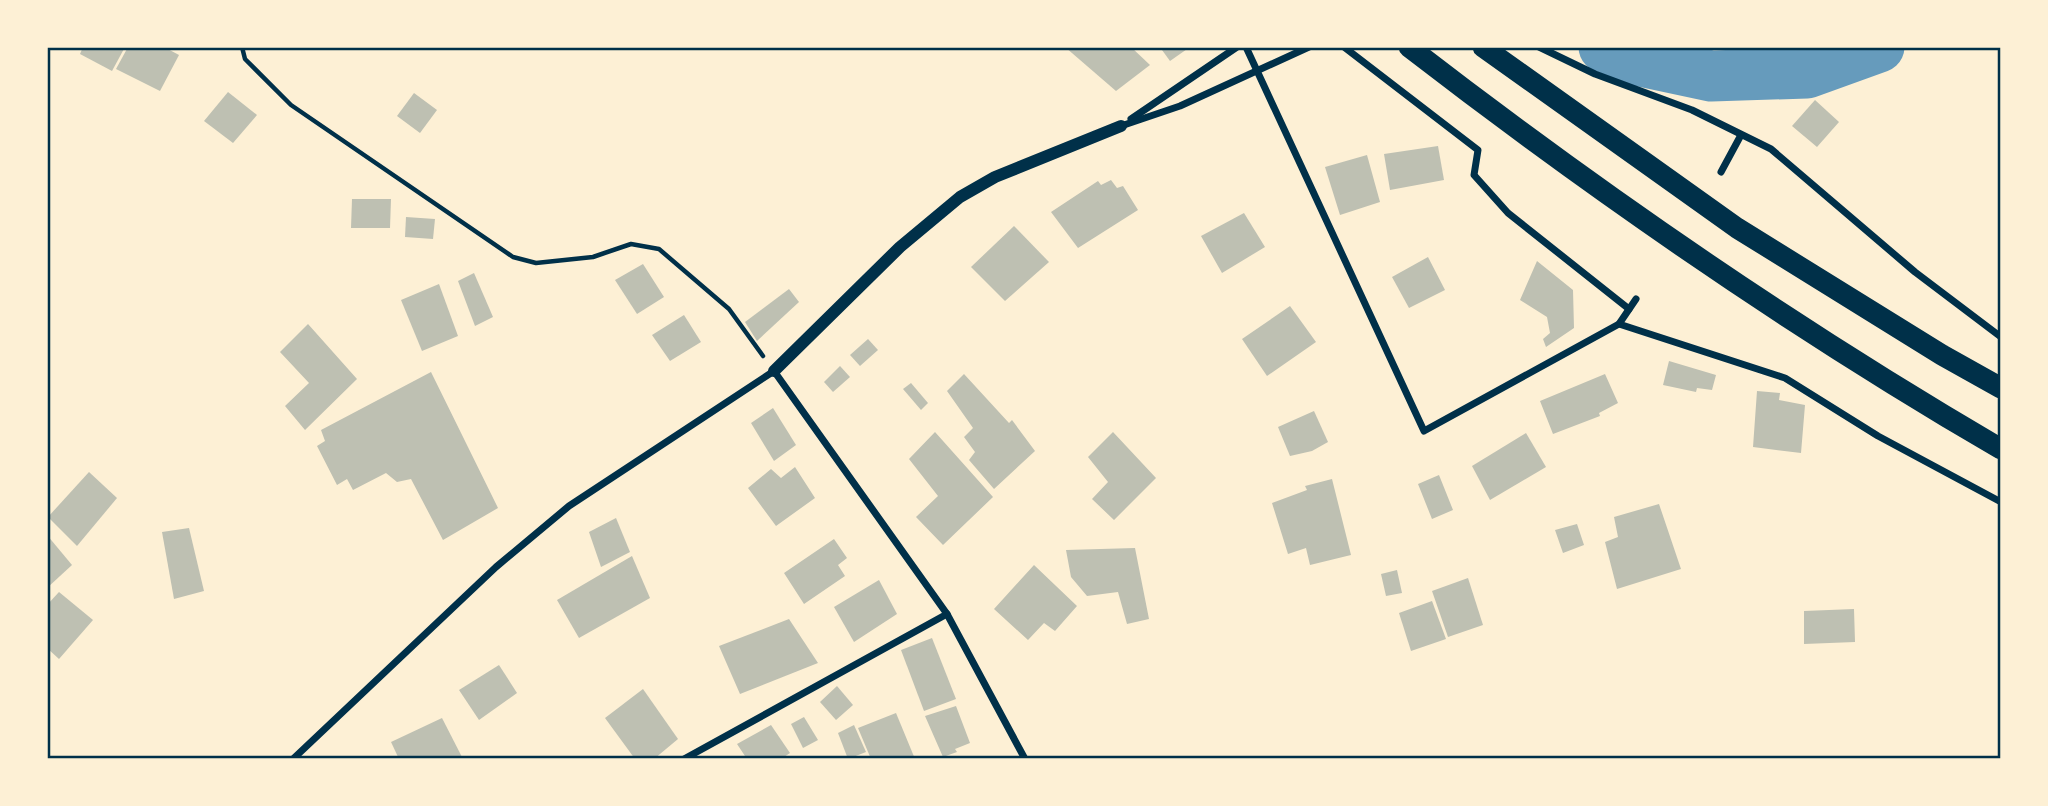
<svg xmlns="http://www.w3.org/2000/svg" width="2048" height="806" font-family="'Source Sans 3',sans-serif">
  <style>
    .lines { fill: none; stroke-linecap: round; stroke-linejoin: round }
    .river { stroke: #669bbc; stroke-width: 51 }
    .building { fill: #bec0b2 }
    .path { stroke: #003049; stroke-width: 4.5 }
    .minor { stroke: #003049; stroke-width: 7 }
    .tertiary { stroke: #003049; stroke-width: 12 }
    .motorway { stroke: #003049; stroke-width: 21 }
    .neatline { fill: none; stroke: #003049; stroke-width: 2.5 }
  </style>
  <rect width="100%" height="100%" fill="#fdf0d5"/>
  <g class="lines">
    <path class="river" d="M1604 47 1636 60 1711 76 1807 73 1879 47"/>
  </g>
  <g class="building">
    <path d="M83 47H125L112 71 80 54Z"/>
    <path d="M128 47H164L179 55 160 91 116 69Z"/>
    <path d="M1065 47H1131L1150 65 1116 91Z"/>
    <path d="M1165 47H1190L1170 61 1162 50Z"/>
    <path d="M228 92 257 115 233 143 204 121Z"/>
    <path d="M414 93 437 110 420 133 397 116Z"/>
    <path d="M1815 100 1839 122 1817 147 1792 126Z"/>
    <path d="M1438 146 1444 180 1390 190 1384 154Z"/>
    <path d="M1367 155 1380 202 1340 215 1325 167Z"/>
    <path d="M1111 180 1117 188 1123 186 1138 210 1078 248 1051 212 1098 181 1101 185Z"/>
    <path d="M352 199H391L390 228H351Z"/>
    <path d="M1244 213 1265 247 1222 273 1201 236Z"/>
    <path d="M406 217 435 219 433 239 405 237Z"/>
    <path d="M1014 226 1049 262 1005 301 971 267Z"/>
    <path d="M1428 257 1445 290 1409 308 1392 277Z"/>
    <path d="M1537 261 1573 290 1574 328 1546 347 1543 339 1550 333 1547 317 1520 300Z"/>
    <path d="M643 264 664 297 637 314 615 280Z"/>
    <path d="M474 273 493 317 475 326 458 281Z"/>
    <path d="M439 284 458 336 422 351 401 300Z"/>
    <path d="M789 289 799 302 757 341 745 322Z"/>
    <path d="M1290 306 1316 342 1267 376 1242 339Z"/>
    <path d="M684 315 701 342 670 361 652 335Z"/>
    <path d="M308 324 357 379 305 430 285 406 309 383 280 352Z"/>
    <path d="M868 339 878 350 860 366 850 355Z"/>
    <path d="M1669 361 1716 375 1712 390 1697 388 1696 392 1663 385Z"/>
    <path d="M840 366 850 377 833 392 824 382Z"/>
    <path d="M431 372 498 508 443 540 411 479 397 482 386 473 353 490 347 479 337 485 317 446 325 441 321 430Z"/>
    <path d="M964 374 1009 423 1012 420 1035 451 994 489 969 460 975 452 964 437 973 428 947 391Z"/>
    <path d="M1605 374 1618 403 1599 413 1600 416 1553 434 1540 401Z"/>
    <path d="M911 383 928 403 921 410 903 389Z"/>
    <path d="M1757 391 1780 393 1779 400 1805 405 1801 453 1753 447Z"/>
    <path d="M773 408 796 445 774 461 751 423Z"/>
    <path d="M1314 411 1328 442 1312 451 1290 456 1278 427Z"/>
    <path d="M935 432 993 497 943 545 916 517 938 496 909 459Z"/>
    <path d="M1113 432 1156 478 1114 520 1092 499 1108 482 1088 457Z"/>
    <path d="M1526 433 1546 467 1490 500 1472 466Z"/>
    <path d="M795 467 815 498 776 526 748 488 771 469 781 478Z"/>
    <path d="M89 472 117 498 77 546 48 517Z"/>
    <path d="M1439 475 1453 510 1432 519 1418 484Z"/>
    <path d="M1332 479 1351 555 1310 565 1306 548 1288 554 1272 503 1307 490 1305 486Z"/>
    <path d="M1659 504 1681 569 1617 589 1605 542 1618 537 1614 517Z"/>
    <path d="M616 518 630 552 601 567 589 532Z"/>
    <path d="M1577 524 1584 545 1563 553 1555 530Z"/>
    <path d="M189 528 204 591 174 599 162 532Z"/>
    <path d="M47 535 72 565 47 588Z"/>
    <path d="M834 539 847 558 838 565 845 576 804 604 784 573Z"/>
    <path d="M1135 548 1149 619 1127 624 1118 592 1087 596 1071 577 1066 550Z"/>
    <path d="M632 556 650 598 579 638 557 600Z"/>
    <path d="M1034 565 1077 606 1055 631 1044 623 1028 640 994 609Z"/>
    <path d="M1397 570 1402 593 1386 596 1381 574Z"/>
    <path d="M1468 578 1483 625 1448 637 1432 591Z"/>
    <path d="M879 580 897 614 854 642 834 607Z"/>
    <path d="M59 592 93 620 59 659 47 648V605Z"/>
    <path d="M1432 601 1446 639 1411 651 1399 613Z"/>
    <path d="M1854 609 1855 642 1804 644V611Z"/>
    <path d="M789 619 818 663 740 694 719 646Z"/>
    <path d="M932 638 956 699 924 711 901 650Z"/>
    <path d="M499 665 517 693 479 720 459 690Z"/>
    <path d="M837 686 853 705 836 720 820 702Z"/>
    <path d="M643 689 678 739 654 759H635L605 718Z"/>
    <path d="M956 706 970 743 955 749 957 752 943 757 925 716Z"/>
    <path d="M896 713 915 759H871L858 728Z"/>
    <path d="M804 717 818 740 803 748 791 724Z"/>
    <path d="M442 718 463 759H399L391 742Z"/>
    <path d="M771 725 790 753 781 759H747L737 744Z"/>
    <path d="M854 725 866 752 848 759 838 733Z"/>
  </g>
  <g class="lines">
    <path class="path" d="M242 47 245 59 291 105 513 257 536 263 593 257 631 244 659 249 729 309 763 356"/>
    <g class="minor">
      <path d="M1246 47 1424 431 1619 324 1636 299"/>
      <path d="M1344 47 1478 150 1474 175 1508 213 1629 309"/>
      <path d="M1539 47 1595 74 1692 110 1771 149 1915 272 2001 337"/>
      <path d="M1131 119 1237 47"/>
      <path d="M1121 126 1180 106 1309 47"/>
      <path d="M1721 172 1741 135"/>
      <path d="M1619 324 1785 378 1878 436 2001 502"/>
      <path d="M293 759 496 567 569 506 774 371 947 614 1025 759"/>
      <path d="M684 759 947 614"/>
    </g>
    <path class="tertiary" d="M774 371 900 247 960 197 995 177 1121 126"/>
    <g class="motorway">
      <path d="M1409 47C1598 193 1795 329 2001 449"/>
      <path d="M1483 47 1737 228 1942 355 2001 388"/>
    </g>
  </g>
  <rect width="2048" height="806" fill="none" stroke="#fdf0d5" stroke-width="98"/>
  <rect x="49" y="49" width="1950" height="708" class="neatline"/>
</svg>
